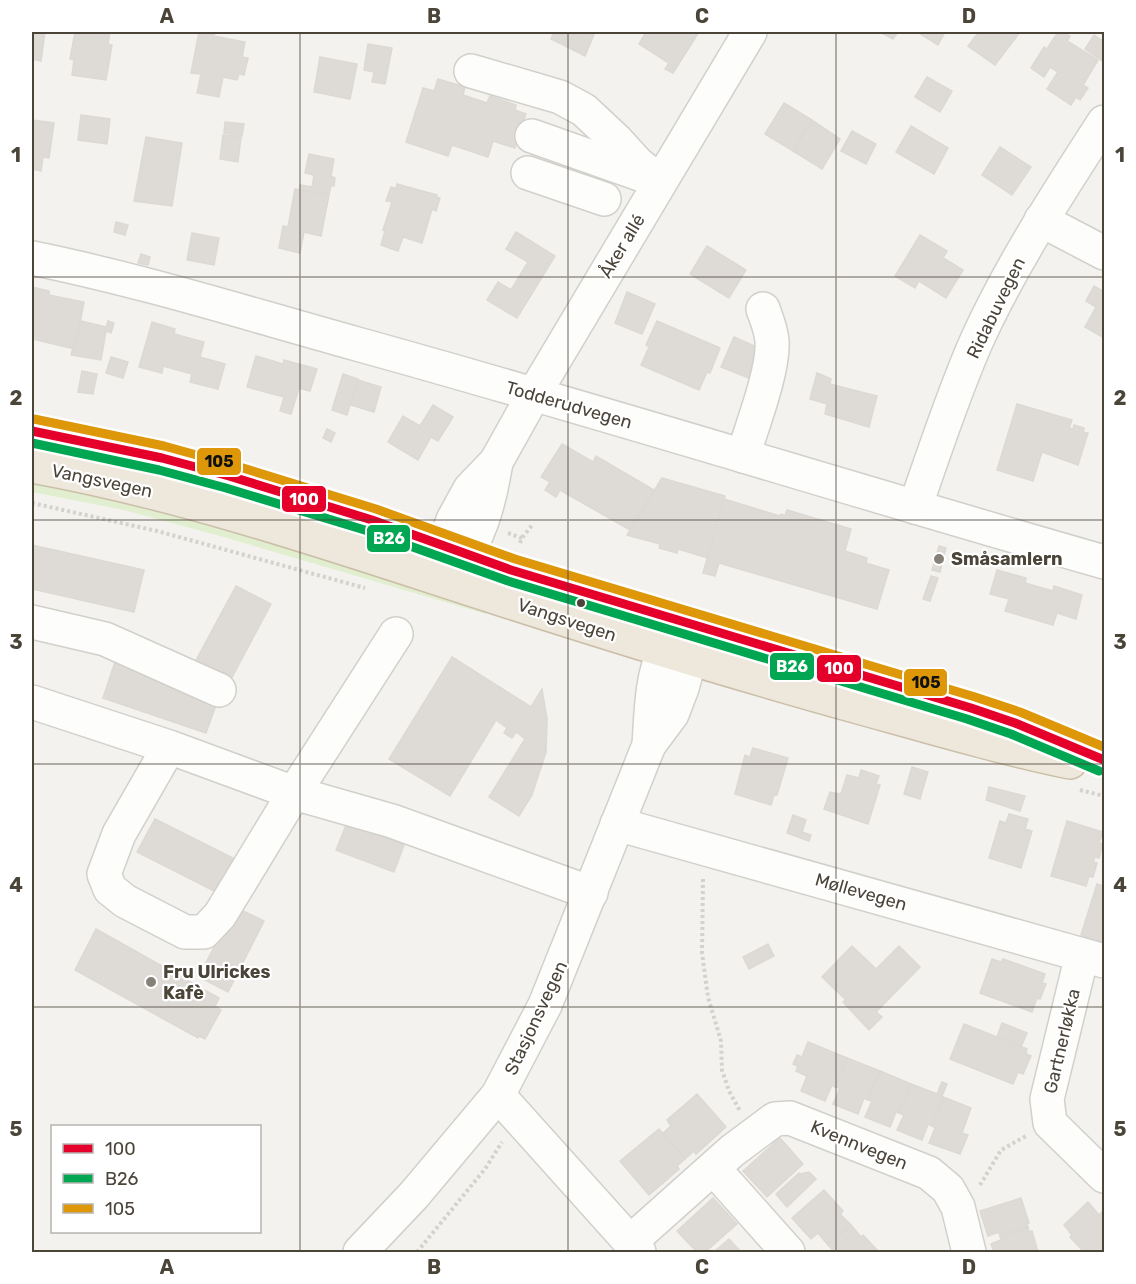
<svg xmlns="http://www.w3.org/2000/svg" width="1136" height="1284" font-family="Rubik,sans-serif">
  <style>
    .green { fill: #e1eecf }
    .building { fill: #dedbd6; stroke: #dcd9d4; stroke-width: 1.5 }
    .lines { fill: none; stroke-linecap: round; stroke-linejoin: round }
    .minor-casing { stroke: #d2d0cb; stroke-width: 36 }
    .highway-casing { stroke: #ccbfa9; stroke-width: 36 }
    .path { stroke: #d3d2cc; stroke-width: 4; stroke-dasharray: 3 3; stroke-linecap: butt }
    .minor { stroke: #fdfdfc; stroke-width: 33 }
    .highway { stroke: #ede8db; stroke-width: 33 }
    .bus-1-casing { stroke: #fff; stroke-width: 14 }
    .bus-2-casing { stroke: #fff; stroke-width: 14 }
    .bus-3-casing { stroke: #fff; stroke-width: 14 }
    .bus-1 { stroke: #e4002b; stroke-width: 9 }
    .bus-2 { stroke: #00a651; stroke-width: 9 }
    .bus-3 { stroke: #dd9709; stroke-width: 9 }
    .grid { fill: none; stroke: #4b4439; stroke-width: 1.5; stroke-opacity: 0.55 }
    .poi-dot { fill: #868178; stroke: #fff; stroke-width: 2 }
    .bus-dot { fill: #4b4439; stroke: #fff; stroke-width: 2 }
    .labels { text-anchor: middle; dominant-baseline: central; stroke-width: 4.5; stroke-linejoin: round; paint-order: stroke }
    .street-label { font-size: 18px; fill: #4b4439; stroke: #fff }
    .poi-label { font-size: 18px; font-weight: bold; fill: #4b4439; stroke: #fff; text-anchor: start }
    .line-badge { stroke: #fff; stroke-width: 2 }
    .badge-label { font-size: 16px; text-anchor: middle; font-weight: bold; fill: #fff }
    .pale-badge-label { font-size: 16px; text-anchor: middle; font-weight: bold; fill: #111 }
    .neatline { fill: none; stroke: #4b4439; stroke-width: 2 }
    .grid-label { font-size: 20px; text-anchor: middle; font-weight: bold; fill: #4b4439 }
  </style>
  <rect width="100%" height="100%" fill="#f4f2ee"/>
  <g class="green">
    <path d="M32 446 152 470 251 497 412 549 409 556 32 453Z"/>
    <path d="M32 481 140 503 222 525 486 610V614L220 536 124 510 32 492Z"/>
  </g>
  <g class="building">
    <path d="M32 32H45L41 61 32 59Z"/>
    <path d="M75 32H110L108 44 112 45 106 80 72 75 74 60 70 59Z"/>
    <path d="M199 32H215L214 36 245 42 242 57 248 58 244 75 239 74 237 80 223 77 219 97 197 93 201 74 191 73Z"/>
    <path d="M554 32H595L585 56 551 39Z"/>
    <path d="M646 32H699L673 73 665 69 669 63 639 44Z"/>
    <path d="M880 32H898L893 39Z"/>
    <path d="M917 32H945L938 45Z"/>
    <path d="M979 32H1020L995 65 968 46Z"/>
    <path d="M1058 32H1062L1070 36 1067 41 1098 60 1083 85 1088 88 1080 100 1076 97 1071 105 1047 89 1058 72 1050 67 1044 77 1031 68 1044 47 1047 49Z"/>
    <path d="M1094 35 1104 42V62L1085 49Z"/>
    <path d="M368 44 392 48 385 84 372 82 374 72 364 70Z"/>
    <path d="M320 57 357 64 350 99 314 92Z"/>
    <path d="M927 77 952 91 940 112 915 97Z"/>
    <path d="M438 79 465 87 463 95 487 103 490 96 516 105 515 110 526 114 515 148 493 141 488 157 452 145 448 156 406 142 423 88 434 91Z"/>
    <path d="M784 103 812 120 793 151 765 134Z"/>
    <path d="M81 115 110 119 107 144 78 140Z"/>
    <path d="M32 120 54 123 49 158 43 157 41 171 32 169Z"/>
    <path d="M812 120 840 139 822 169 793 151Z"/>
    <path d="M225 122 244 124 242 136 224 133Z"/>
    <path d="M911 126 948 148 934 174 896 152Z"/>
    <path d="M852 131 876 144 866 164 841 151Z"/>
    <path d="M223 135 241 137 238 162 220 159Z"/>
    <path d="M146 137 182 143 172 206 134 201Z"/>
    <path d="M1000 147 1031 167 1012 195 982 175Z"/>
    <path d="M309 154 334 159 331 176 335 178 334 186 331 185 329 195 300 190V185L312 187 314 175 305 173Z"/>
    <path d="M397 184 437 195 436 197 440 198 436 211 432 209 422 243 403 237 398 251 381 245 385 231 383 230 392 202 386 201 391 187 399 190 396 188Z"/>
    <path d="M295 189 329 195 321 236 304 232 300 253 279 248 283 226 288 227Z"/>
    <path d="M116 222 128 225 125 235 114 232Z"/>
    <path d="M516 232 555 256 517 318 487 300 498 282 511 290 528 262 506 249Z"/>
    <path d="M192 233 219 238 214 265 187 260Z"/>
    <path d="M920 235 947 251 943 258 963 270 946 298 919 281 915 288 895 276Z"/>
    <path d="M707 246 746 270 729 298 690 274Z"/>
    <path d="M141 254 150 257 148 265 138 263Z"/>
    <path d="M1094 286 1104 292V338L1085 327 1096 307 1086 301Z"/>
    <path d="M32 287 49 291V295L84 302 75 349 32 339Z"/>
    <path d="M627 292 655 304 642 334 615 323Z"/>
    <path d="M81 321 106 327 108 321 114 323 111 333 106 331 101 360 71 355 73 348 75 349Z"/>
    <path d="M657 321 720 348 710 373 707 372 699 390 641 365 649 347 646 345Z"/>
    <path d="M152 322 175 329 174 334 204 342 200 357 225 364 218 389 190 382 192 374 163 366 162 373 139 367Z"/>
    <path d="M734 337 761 349 749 378 721 367Z"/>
    <path d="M256 356 283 364 284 360 317 369 310 391 299 388 291 414 280 411 284 397 247 387Z"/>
    <path d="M111 357 128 362 123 378 106 373Z"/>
    <path d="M82 371 97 374 93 394 78 392Z"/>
    <path d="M817 373 831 379 830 384 877 396 869 427 825 414 827 404 810 399Z"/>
    <path d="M343 374 358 379 347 415 332 410Z"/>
    <path d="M358 380 381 387 374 412 351 405Z"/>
    <path d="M1017 404 1072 420 1069 428 1073 429 1074 425 1084 428 1083 432 1088 433 1078 465 1042 452 1033 481 997 470Z"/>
    <path d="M433 405 453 417 438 441 431 437 418 460 388 442 403 416 420 426Z"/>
    <path d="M327 429 335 433 331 442 323 438Z"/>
    <path d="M562 444 593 462 596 456 654 490 630 530 560 490 556 497 545 490 550 482 541 477Z"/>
    <path d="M662 478 725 496 708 558 678 549 677 553 659 548 660 544 627 535Z"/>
    <path d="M724 499 780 516 781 514 785 516 787 510 851 529 845 551 867 558 866 563 889 570 877 609 719 563 715 576 703 573Z"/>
    <path d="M32 545 144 570 134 612 32 589Z"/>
    <path d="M939 546 946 548 940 572 932 570Z"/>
    <path d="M997 570 1026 578 1025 583 1053 591 1054 586 1082 595 1076 619 1057 613 1053 625 1005 611 1009 599 990 594Z"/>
    <path d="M931 576 938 578 930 601 923 599Z"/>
    <path d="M236 586 271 604 229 683 194 664Z"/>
    <path d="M452 657 531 707 542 689 547 719 546 752 532 795 519 816 489 797 525 739 516 732 512 738 504 733 507 728 496 720 450 796 389 759Z"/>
    <path d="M115 662 219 697 206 733 103 698Z"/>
    <path d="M753 748 788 758 777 795H774L771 805 735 794 745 755 750 757Z"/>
    <path d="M912 767 928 772 920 799 904 794Z"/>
    <path d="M861 770 879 776 876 784 880 785 868 824 824 809 830 792 841 794 847 775 859 778Z"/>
    <path d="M989 787 1025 796 1020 811 986 800Z"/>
    <path d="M1009 814 1028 819 1025 829 1032 831 1021 868 989 858 1000 821 1006 823Z"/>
    <path d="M793 815 806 820 802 832 811 835 809 841 787 833Z"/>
    <path d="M155 819 237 860 220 894 137 852Z"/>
    <path d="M1067 821 1103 832 1099 843 1103 844 1099 858 1095 857 1093 862 1097 863 1093 877 1089 876 1086 886 1051 876Z"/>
    <path d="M347 823 404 845 394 872 336 850Z"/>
    <path d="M1097 884 1104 886V943L1081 935Z"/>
    <path d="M235 907 264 921 228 992 201 978 204 973 201 972Z"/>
    <path d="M96 929 219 998 215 1006 221 1010 205 1039 199 1036 198 1038 75 970Z"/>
    <path d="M768 944 774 956 749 969 743 957Z"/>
    <path d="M852 946 876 969 899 946 920 967 876 1012 882 1017 869 1030 843 1002 846 1000 822 977Z"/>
    <path d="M992 959 1001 962 1003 959 1045 974 1042 983 1046 984 1040 999 1037 998 1032 1012 980 993Z"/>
    <path d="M1002 1023 1027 1033 1021 1047 997 1037Z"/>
    <path d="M964 1024 1027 1049 1026 1054 1031 1056 1023 1074 1018 1072 1013 1084 950 1059Z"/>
    <path d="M808 1042 847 1058 835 1087 832 1085 825 1101 801 1091 807 1076 796 1071 798 1066 793 1064 797 1055 802 1057Z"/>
    <path d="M847 1058 880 1071 868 1100 864 1098 858 1114 833 1104 840 1088 835 1087Z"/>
    <path d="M880 1071 911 1084 899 1113 896 1112 890 1127 865 1117 872 1101 868 1100Z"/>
    <path d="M942 1082 947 1084 942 1096 943 1097 932 1126 928 1124 922 1140 897 1130 904 1115 899 1113 911 1084 937 1094Z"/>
    <path d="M697 1094 726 1127 696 1154 694 1151 685 1159 663 1133 671 1126 667 1120Z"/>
    <path d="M943 1097 971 1108 962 1133 968 1135 960 1154 929 1143 935 1128 932 1126Z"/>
    <path d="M659 1129 685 1159 677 1166 679 1169 649 1195 620 1161Z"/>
    <path d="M780 1138 803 1164 767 1197 743 1171Z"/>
    <path d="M809 1172 816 1179 787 1207 776 1194 799 1173 800 1174Z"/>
    <path d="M824 1190 843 1211 840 1214 851 1225 828 1245 818 1233 811 1239 792 1218Z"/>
    <path d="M713 1198 737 1224 705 1252H697L677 1231Z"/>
    <path d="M1021 1198 1029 1223 1027 1224 1028 1227 1000 1236 999 1232 988 1236 980 1211Z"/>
    <path d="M1088 1202 1099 1215 1102 1212 1104 1214V1250L1101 1252H1089L1086 1249 1084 1252 1070 1237 1072 1235 1064 1225Z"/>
    <path d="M851 1225 861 1237 863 1235 879 1252H835L828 1245Z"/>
    <path d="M1028 1227 1029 1232 1032 1231 1038 1252H994L991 1244 1001 1240 1000 1236Z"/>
    <path d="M729 1239 741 1252H714Z"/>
  </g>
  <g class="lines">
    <g class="minor-casing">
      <g id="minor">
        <path d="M471 71 560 97 584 110 616 140 637 163 660 182"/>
        <path d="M532 136 645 176"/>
        <path d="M528 173 604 199"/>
        <path d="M1041 220 1104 253"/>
        <path d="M32 258C141 280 249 314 357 344 607 413 855 491 1104 562"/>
        <path d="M743 456C752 426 774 370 772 341 771 329 767 320 763 309"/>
        <path d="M915 507C935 451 953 394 977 340 1012 263 1059 192 1104 122"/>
        <path d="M448 574 444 546 453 520 470 489 496 462 534 394 750 32"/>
        <path d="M453 576C479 540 489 506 496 462"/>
        <path d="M32 622 105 639 219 690"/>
        <path d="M32 702 169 747 294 793 392 821 591 893"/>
        <path d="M649 745C651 717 651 675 665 650 669 642 677 634 682 627"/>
        <path d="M169 747 119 834 104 874 110 889 125 901 185 932H204L220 915 294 793 396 634"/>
        <path d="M617 824 1104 961"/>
        <path d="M1082 955 1047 1099 1050 1123 1104 1176"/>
        <path d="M498 1095 639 1252"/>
        <path d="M714 1169 788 1252"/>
        <path d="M630 1242 732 1151 775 1119 790 1118 929 1173 948 1189 958 1207 969 1252"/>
        <path d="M360 1252 414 1195 498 1095 545 1005 649 745 672 714 682 688 690 659 686 629"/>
      </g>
    </g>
    <g class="highway-casing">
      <g id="highway">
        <path d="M32 431 162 458 229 476 372 520 511 570 971 708 1015 723 1104 760"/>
        <path d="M32 466C192 495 346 549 501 599 619 637 736 673 855 706 927 726 998 747 1070 762"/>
      </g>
    </g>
    <g class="path">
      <path d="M32 503 157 531 365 588"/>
      <path d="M508 533 522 538"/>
      <path d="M520 543 522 538 533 524"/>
      <path d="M1080 790 1104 796"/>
      <path d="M703 879 702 953 708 997 721 1041 722 1070 729 1091 740 1111"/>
      <path d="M980 1185 1001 1150 1026 1136"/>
      <path d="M417 1252 485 1169 502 1142"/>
    </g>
    <use href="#minor" class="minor"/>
    <use href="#highway" class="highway"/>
    <g class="bus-1-casing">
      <path id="bus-1" d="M32 431 162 458 229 476 372 520 511 570 971 708 1015 723 1104 760"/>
    </g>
    <g class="bus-2-casing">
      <path id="bus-2" d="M32 443 159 470 226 488 368 531 508 581 967 719 1011 734 1099 771"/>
    </g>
    <g class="bus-3-casing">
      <path id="bus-3" d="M34 419 164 446 233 465 376 509 515 559 975 697 1020 712 1104 747"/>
    </g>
    <use href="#bus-1" class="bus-1"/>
    <use href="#bus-2" class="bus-2"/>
    <use href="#bus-3" class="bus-3"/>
  </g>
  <path class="grid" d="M300 32V1252M568 32V1252M836 32V1252M32 277H1104M32 520H1104M32 764H1104M32 1007H1104"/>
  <g class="poi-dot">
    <circle cx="939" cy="559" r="6"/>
    <circle cx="151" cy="982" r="6"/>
  </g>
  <circle class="bus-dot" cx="581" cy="603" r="5"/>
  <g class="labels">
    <g class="street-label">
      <text transform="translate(622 246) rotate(-59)">Åker allé</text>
      <text transform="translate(996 308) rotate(-64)">Ridabuvegen</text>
      <text transform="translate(569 405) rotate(16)">Todderudvegen</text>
      <text transform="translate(102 481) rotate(12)">Vangsvegen</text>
      <text transform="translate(567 620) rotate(18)">Vangsvegen</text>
      <text transform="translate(861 892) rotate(16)">Møllevegen</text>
      <text transform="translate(536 1018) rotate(-65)">Stasjonsvegen</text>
      <text transform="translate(1062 1041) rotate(-77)">Gartnerløkka</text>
      <text transform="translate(859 1145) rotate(22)">Kvennvegen</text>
    </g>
    <g class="poi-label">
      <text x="951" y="559">Småsamlern</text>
      <text x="163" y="972">Fru Ulrickes<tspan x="163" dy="21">Kafè</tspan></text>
    </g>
  </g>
  <g class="line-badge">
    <rect x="196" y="447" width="46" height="29" rx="6" fill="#dd9709"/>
    <rect x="281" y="485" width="46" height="28" rx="6" fill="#e4002b"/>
    <rect x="366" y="524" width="45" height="29" rx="6" fill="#00a651"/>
    <rect x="769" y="652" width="46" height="29" rx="6" fill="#00a651"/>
    <rect x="816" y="654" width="46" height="29" rx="6" fill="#e4002b"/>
    <rect x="903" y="668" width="45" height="29" rx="6" fill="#dd9709"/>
  </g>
  <g class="badge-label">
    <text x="304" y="505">100</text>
    <text x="389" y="544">B26</text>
    <text x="792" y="672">B26</text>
    <text x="839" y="674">100</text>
  </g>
  <g class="pale-badge-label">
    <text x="219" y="467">105</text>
    <text x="926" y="688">105</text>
  </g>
  <rect width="1136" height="1284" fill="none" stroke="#ffffff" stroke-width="66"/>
  <rect x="51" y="1125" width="210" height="108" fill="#ffffff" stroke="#b7b4b0" stroke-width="1.5"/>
  <rect x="63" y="1144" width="30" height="9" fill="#e4002b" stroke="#b7b4b0" stroke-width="1.5"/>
  <text x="105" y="1155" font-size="18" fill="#4b4439">100</text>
  <rect x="63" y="1174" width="30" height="9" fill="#00a651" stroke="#b7b4b0" stroke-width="1.5"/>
  <text x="105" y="1185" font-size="18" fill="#4b4439">B26</text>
  <rect x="63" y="1204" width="30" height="9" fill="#dd9709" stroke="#b7b4b0" stroke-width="1.5"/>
  <text x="105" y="1215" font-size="18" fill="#4b4439">105</text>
  <rect x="33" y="33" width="1070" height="1218" class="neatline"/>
  <g class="grid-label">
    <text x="167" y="23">A</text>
    <text x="434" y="23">B</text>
    <text x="702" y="23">C</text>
    <text x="969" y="23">D</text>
    <text x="16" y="162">1</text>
    <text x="1120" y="162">1</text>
    <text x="16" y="405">2</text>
    <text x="1120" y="405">2</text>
    <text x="16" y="649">3</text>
    <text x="1120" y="649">3</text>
    <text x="16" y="892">4</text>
    <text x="1120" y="892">4</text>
    <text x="16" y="1136">5</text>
    <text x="1120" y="1136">5</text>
    <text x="167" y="1274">A</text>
    <text x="434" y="1274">B</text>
    <text x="702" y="1274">C</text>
    <text x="969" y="1274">D</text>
  </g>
</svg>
